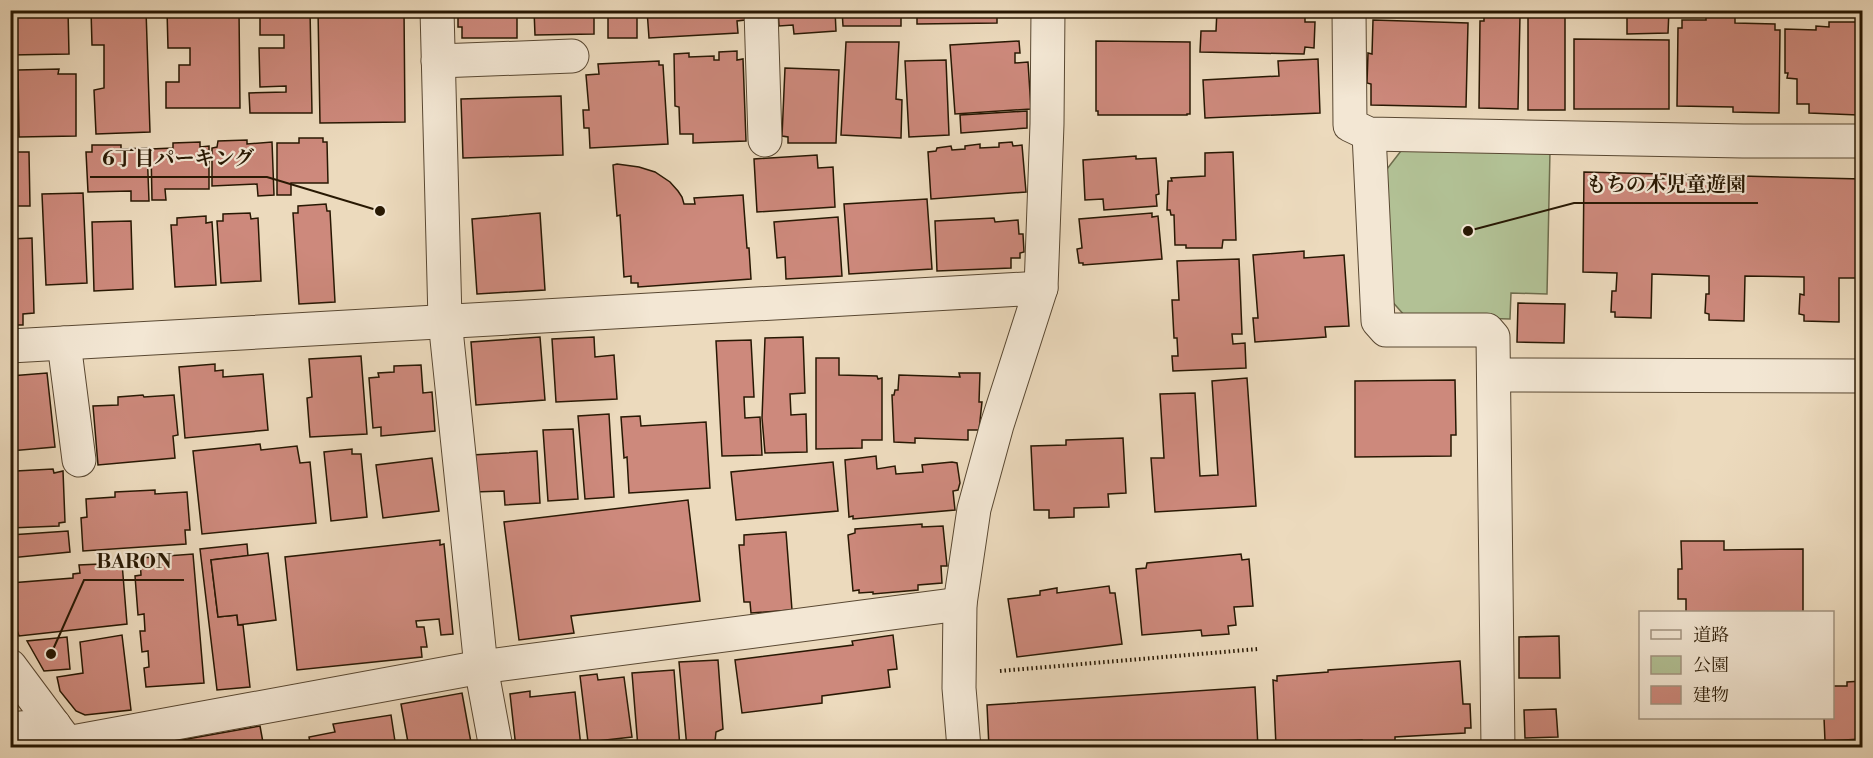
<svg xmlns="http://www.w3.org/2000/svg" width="1873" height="758" font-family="'Libre Bodoni','Noto Serif JP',serif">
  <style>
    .green { fill: #b2c195; stroke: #6d6c4c; stroke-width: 1.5 }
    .building { fill: #cd897c; stroke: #281803; stroke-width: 1.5 }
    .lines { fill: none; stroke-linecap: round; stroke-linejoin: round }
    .minor-casing { stroke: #594832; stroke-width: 35 }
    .path { stroke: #281803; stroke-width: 4; stroke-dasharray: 1.5 3; stroke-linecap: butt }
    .minor { stroke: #f3e7d4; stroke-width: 33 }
    .leader { fill: none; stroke: #281803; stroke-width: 2 }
    .callout-dot { fill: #281803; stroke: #f3e7d4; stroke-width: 2 }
    .callout-label { font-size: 20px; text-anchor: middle; font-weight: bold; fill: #281803; stroke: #f3e7d4; stroke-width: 4.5; stroke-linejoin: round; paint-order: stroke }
  </style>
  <rect width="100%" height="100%" fill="#ecdabd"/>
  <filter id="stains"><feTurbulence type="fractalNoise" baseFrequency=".00333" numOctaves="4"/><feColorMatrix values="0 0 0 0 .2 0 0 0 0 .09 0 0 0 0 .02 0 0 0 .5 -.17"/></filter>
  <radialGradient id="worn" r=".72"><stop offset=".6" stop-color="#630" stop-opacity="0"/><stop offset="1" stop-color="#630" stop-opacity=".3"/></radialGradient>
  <path class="green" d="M1404 147 1550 151 1547 294 1511 293 1510 319 1405 316 1389 298 1387 169Z"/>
  <g class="building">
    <path d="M10 10H68L69 54 10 55Z"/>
    <path d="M91 10H146L150 132 96 134 94 90 104 88V45H92Z"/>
    <path d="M167 10H239L240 108H166V82H179V65H190V48H168Z"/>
    <path d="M260 10H310L312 113H250L249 93 286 92V86L260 87 259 48H284V35H260Z"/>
    <path d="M318 10H404L405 122 320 123Z"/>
    <path d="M458 10H517V38H462V27H458Z"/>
    <path d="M534 10H594V34L535 35Z"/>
    <rect x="608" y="10" width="29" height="28"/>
    <path d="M647 10H745V20L737 21 738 33 649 38Z"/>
    <path d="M778 10H835L836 31 794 34 793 25 779 26Z"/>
    <path d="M842 10H901V26H843Z"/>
    <path d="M917 10H1009V11L997 12V23L917 24Z"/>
    <path d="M1217 10H1299V14H1305V22H1315L1314 48 1305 47 1304 54 1200 52 1201 31H1216Z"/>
    <path d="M1627 10H1669L1668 33 1627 34Z"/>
    <path d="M1484 15 1520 16 1518 109 1479 108 1480 21H1484Z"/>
    <rect x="1528" y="16" width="37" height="94"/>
    <path d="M1706 16H1735V23L1775 24V30H1780L1779 113 1733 112V107L1677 106 1678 28H1682V20H1706Z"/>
    <path d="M1373 20 1468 23 1466 107 1371 105V84L1367 83 1368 53 1372 54Z"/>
    <path d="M1829 22H1856V29H1860L1858 115 1809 113V104H1797V79L1787 78 1788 73H1785V29L1816 30V26L1829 27Z"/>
    <path d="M1574 39 1669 40V109H1574Z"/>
    <path d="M1019 41 1020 53H1015V63L1028 62 1031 109 955 114 950 45Z"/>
    <path d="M1096 41 1190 42V114H1187V115H1098V111H1096Z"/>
    <path d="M1862 41V114H1861Z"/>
    <path d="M846 42H899L896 99 902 100 901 138 841 135Z"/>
    <path d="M737 51V60L743 59 746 141 693 143V134H680L679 107 675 106 674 54 689 53V57L714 56V60H719V52Z"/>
    <path d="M1318 59 1320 113 1205 118 1203 80 1279 76 1278 61Z"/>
    <path d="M946 60 949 135 909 137 905 61Z"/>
    <path d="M659 61V65H663L668 144 590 148 589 128H584L583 110H589L586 75 599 74 598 64Z"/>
    <path d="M785 68 839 70 836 143H788V137L782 136Z"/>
    <path d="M59 69 58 74H76V136L19 137 18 70Z"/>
    <path d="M10 76H12L13 137H10Z"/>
    <path d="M561 96 563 155 463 158 461 99Z"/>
    <path d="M1027 111V128L961 133 960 115Z"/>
    <path d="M299 138H323V142H327L328 183H291V195H277V143H299Z"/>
    <path d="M247 140V144L272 142 274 195 258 196 257 184 212 186V148L217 147 218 141Z"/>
    <path d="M200 142V147L209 146V189H165L166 200H152L151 149 173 148V143Z"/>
    <path d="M1012 142 1013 146 1022 145 1026 192 931 199 928 152 936 151 937 148 951 146 952 150 965 149V146L980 144V148L999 147V143Z"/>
    <path d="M92 145H121V149L147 148 149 201H131V191L88 192 86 152H92Z"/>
    <path d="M10 152H29L30 206H10Z"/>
    <path d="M1233 152 1236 240H1223L1222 248H1186V245H1175L1174 215H1171L1170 210H1167L1168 181H1172L1171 178 1205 176V153Z"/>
    <path d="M817 155 818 168 833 167 835 207 757 212 754 159Z"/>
    <path d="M1136 156V159L1156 158 1159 194 1156 195 1157 206 1104 210 1103 199 1085 200 1083 160Z"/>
    <path d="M617 164 639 167 655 172 670 182 678 191 682 197 684 204H695L694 198 743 195 747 248H749L751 279 638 287V283H631V276L624 277 620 215 617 216 613 165Z"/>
    <path d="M1584 172 1862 179V278H1839V322L1804 321V315L1799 314 1800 294 1804 295V277L1745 276 1744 321 1709 320V314L1705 313 1706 294H1709V276L1652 274 1651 318 1615 317V312H1611L1612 291H1616L1617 273 1583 272Z"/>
    <path d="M83 193 87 283 46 285 42 194Z"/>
    <path d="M927 199 932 269 849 274 844 204Z"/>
    <path d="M326 204 327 211H330L335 302 299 304 293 213H298V206Z"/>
    <path d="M250 213 251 219 258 218 261 281 221 283 217 221H223V214Z"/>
    <path d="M540 213 545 290 477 294 472 219Z"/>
    <path d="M1152 213V217L1158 216 1162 259 1083 265V263H1079L1077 249 1082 248 1079 219Z"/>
    <path d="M206 216V223L212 222 216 285 175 287 171 225H177V218Z"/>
    <path d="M838 217 842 276 786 279 785 257 777 258 774 222Z"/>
    <path d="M994 218 995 222 1018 220 1019 234H1023L1024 252 1020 253V258H1011V268L937 271 935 221Z"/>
    <path d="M131 221 133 289 94 291 92 222Z"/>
    <path d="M32 238 34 313 23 314V325H10V239Z"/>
    <path d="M1304 251V258L1344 255 1349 326 1325 327 1326 337 1255 342 1253 318H1258L1253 255Z"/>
    <path d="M1239 259 1242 334H1232L1233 344 1245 343 1246 368 1173 371 1172 356H1178L1177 338H1174L1172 300H1179L1177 261Z"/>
    <path d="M1518 303 1565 304 1564 343 1517 342Z"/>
    <path d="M540 337 545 400 476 405 471 342Z"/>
    <path d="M594 337 595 357 614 355 617 399 556 402 552 339Z"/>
    <path d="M803 337 805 393 790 394 791 415 806 414 807 452 765 453 762 418 765 338Z"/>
    <path d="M751 340 754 397H744L745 418 760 417 762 455 722 456 716 341Z"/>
    <path d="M361 356 367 434 310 437 307 398 312 397 309 359Z"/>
    <path d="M816 358H839V375L877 376 878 379 882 378V440H862V448L816 449Z"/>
    <path d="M215 364V371L223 370V377L263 374 268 430 185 438 179 367Z"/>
    <path d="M421 365 423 393 432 392 435 431 381 436V427L373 428 369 378 379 377 378 373 394 372V366Z"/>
    <path d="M47 373 55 447 10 451V376Z"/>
    <path d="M959 373H980L979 402H982L979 430H968V440L915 438V443L894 442 892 395H894L895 390H898L899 375 960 377Z"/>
    <path d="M1247 378 1256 506 1155 512 1151 458H1164L1160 394 1195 393 1200 476 1218 475 1212 381Z"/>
    <path d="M1455 380 1456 435H1451V456L1355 457V381Z"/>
    <path d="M143 395 144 397 174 395 178 435 173 436 175 458 98 465 93 406 118 405V397Z"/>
    <path d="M609 414 614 497 585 499 578 416Z"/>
    <path d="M640 416 641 426 706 422 710 488 629 493 627 457 624 458 621 417Z"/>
    <path d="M573 429 578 499 548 501 543 430Z"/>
    <path d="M1123 438 1126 493 1108 494 1109 507 1074 508V517L1049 518V510H1034L1031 446 1066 445V440Z"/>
    <path d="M260 444 261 450 297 446 300 463 310 462 316 523 202 534 193 451Z"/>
    <path d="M352 449V454H361L367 517 331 521 324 452Z"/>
    <path d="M537 451 540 503 505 505 504 491 474 492 472 455Z"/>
    <path d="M876 456 877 469 895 466 896 474 923 472 922 465 952 462 957 463 960 483 958 490 953 491 955 510 853 519V516L849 517 845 460Z"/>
    <path d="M432 458 439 511 383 518 376 465Z"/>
    <path d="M833 462 838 511 736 520 731 472Z"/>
    <path d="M53 469 54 473 63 471 65 522 59 523V526L10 528V473H15L16 471Z"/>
    <path d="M155 490V494L187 492 190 530H185L186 544 83 551 81 518 87 517 86 499 115 497V492Z"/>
    <path d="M688 500 700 601 571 616 574 633 519 640 504 522Z"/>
    <path d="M922 524V527L943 526 947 566H941L942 583 918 585V590L873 594V592L859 593V590L853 591 848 535 855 533V529Z"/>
    <path d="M68 531 70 552 10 558V535Z"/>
    <path d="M786 532 792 610 751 613 750 602H744L739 545H744V535Z"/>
    <path d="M440 540V545L444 544 453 634 441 635 439 619 416 621 417 627H424L427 647H421L422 657 297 670 285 557Z"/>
    <path d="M1681 541H1724V550L1803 549V612H1686V599H1678V569H1682Z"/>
    <path d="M247 544 248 556 211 560 218 617 237 615 238 625H243L250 687 217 690 200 549Z"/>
    <path d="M268 553 276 620 238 625 237 615 218 617 211 560Z"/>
    <path d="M193 554 204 683 146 687 144 668 149 667 148 651 142 652 140 631H145L144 614 138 615 135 576 141 575 140 558Z"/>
    <path d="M1241 554 1242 560 1249 559 1253 606 1234 607 1236 625 1228 626 1229 634 1202 636 1201 630 1142 635 1136 569 1146 568 1147 563Z"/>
    <path d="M122 563 127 624 19 636 10 610V583L73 578V574L80 573 79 565Z"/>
    <path d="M1109 586 1110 593H1115L1122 644 1017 657 1008 599 1040 595V591L1057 588V593Z"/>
    <path d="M122 635 131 710 85 715 76 711 60 691 57 677 83 673 80 642Z"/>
    <path d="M893 635 897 669 888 670 890 687 822 696V703L742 713 735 660 853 645 852 641Z"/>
    <path d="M1559 636 1560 678H1519V637Z"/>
    <path d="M67 637 70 669 44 671 27 641Z"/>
    <path d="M718 660 723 729 716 732 715 742 729 741 730 748H687L679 662Z"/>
    <path d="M1460 661 1463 704H1470L1471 728H1465V733L1395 737V744L1362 746V740L1342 741V747L1315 748 1314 743 1276 746 1273 680 1277 681V676L1328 672V670Z"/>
    <path d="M674 670 680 748H638L632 673Z"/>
    <path d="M597 674 598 680 624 677 632 737 588 742 580 676Z"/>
    <path d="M1862 681V739L1825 741 1824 718H1832V686H1847V682Z"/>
    <path d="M1255 687 1258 748H989L987 705Z"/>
    <path d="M530 691V697L575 692 581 747 516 748 510 694Z"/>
    <path d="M462 693 472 748H409L401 704Z"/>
    <path d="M1556 709 1558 737 1525 738 1524 710Z"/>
    <path d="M391 715 396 748H311L309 737 335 732 333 724Z"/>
    <path d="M260 726 264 748H137Z"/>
    <path d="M1589 741 1590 748 1527 746Z"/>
  </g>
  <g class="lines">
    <g class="minor-casing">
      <g id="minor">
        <path d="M437 10 445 320 481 667 496 748"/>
        <path d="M761 10 765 140"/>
        <path d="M1349 10 1350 125 1369 134 1743 141H1862"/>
        <path d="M438 61 572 56"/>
        <path d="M1369 134 1378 321 1386 330H1487L1493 337 1498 748"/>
        <path d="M64 343 79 460"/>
        <path d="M10 346 1041 288"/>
        <path d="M1494 375 1862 376"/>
        <path d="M10 666 71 748"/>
        <path d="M10 729 54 725"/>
        <path d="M67 743 481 667 960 604"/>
        <path d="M964 748 959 688 960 604 974 509 997 425 1041 288 1047 124 1048 10"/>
      </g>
    </g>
    <path class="path" d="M1000 671 1258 649"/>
    <use href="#minor" class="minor"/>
  </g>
  <path class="leader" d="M380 211L267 177H90M1468 231L1574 203H1758M51 654L84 580H184"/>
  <g class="callout-dot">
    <circle cx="380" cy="211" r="6"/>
    <circle cx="1468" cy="231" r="6"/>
    <circle cx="51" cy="654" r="6"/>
  </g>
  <g class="callout-label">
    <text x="178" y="165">6丁目パーキング</text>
    <text x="1666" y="191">もちの木児童遊園</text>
    <text x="134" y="568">BARON</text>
  </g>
  <rect width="1873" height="758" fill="none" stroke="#ecdabd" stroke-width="36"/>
  <rect x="12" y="12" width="1849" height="734" fill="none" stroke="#281803" stroke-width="3"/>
  <rect x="18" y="18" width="1837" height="722" fill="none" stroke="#281803" stroke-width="1.5"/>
  <rect x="1639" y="611" width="195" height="108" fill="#f3e7d4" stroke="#a29480" stroke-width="1.5"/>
  <rect x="1651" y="630" width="30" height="9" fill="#f3e7d4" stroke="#a29480" stroke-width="1.5"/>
  <text x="1693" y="641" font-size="18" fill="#281803">道路</text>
  <rect x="1651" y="656" width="30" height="18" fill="#b2c195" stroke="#a29480" stroke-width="1.5"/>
  <text x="1693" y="671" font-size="18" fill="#281803">公園</text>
  <rect x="1651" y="686" width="30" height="18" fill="#cd897c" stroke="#a29480" stroke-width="1.5"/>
  <text x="1693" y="701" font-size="18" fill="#281803">建物</text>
  <rect width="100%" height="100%" filter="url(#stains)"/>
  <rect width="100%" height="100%" fill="url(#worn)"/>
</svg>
